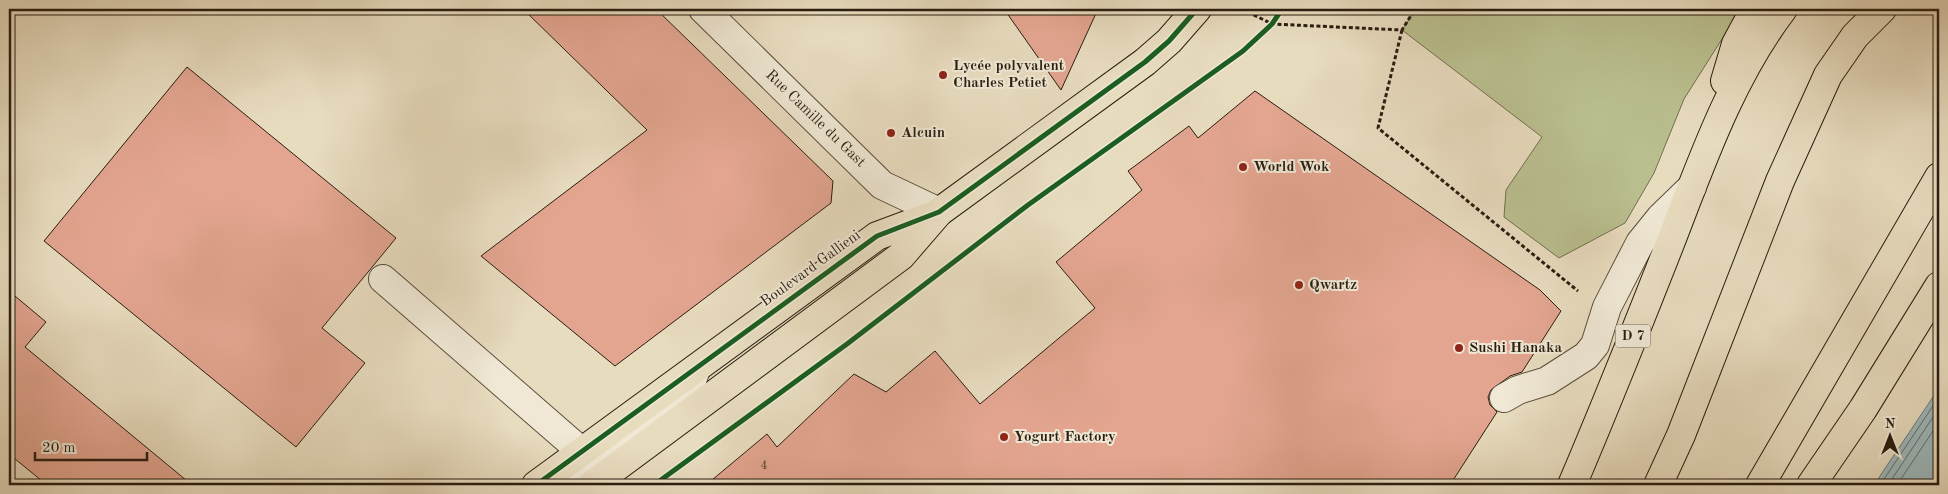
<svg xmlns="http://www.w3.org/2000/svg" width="1948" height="494" font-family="'Old Standard TT',serif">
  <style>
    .green { fill: #babf8f; stroke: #726e50 }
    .water { fill: #9cb9bd; stroke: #6e7b78 }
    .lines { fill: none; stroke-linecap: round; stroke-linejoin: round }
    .shore { stroke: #626b66; stroke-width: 1 }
    .building { fill: #e3a590; stroke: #291d10 }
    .minor-casing { stroke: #594d3c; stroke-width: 30 }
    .major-casing { stroke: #291d10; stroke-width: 30 }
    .highway-casing { stroke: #291d10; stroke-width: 30 }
    .path { stroke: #291d10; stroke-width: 3; stroke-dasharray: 4 2.5; stroke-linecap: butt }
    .minor { stroke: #f0e8d5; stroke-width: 28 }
    .major { stroke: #e8dcbf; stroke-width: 28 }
    .highway { stroke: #e8dcbf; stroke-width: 28 }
    .cycleway-casing { stroke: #f0e8d5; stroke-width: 8 }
    .cycleway { stroke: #1b5e20; stroke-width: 5 }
    .poi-dot { fill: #8f2418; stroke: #f0e8d5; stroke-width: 2 }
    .labels { text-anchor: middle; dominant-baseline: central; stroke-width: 4; stroke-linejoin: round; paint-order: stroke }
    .number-label { font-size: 12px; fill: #583f30 }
    .shield { fill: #f0e8d5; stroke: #655a4b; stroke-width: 1 }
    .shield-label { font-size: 14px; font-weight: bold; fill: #291d10 }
    .poi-label { font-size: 15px; font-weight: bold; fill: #291d10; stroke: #f0e8d5; text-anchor: start }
    .street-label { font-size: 15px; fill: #291d10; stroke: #f0e8d5 }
  </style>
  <rect width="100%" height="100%" fill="#e8dcbf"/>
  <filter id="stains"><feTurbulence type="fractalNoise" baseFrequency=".004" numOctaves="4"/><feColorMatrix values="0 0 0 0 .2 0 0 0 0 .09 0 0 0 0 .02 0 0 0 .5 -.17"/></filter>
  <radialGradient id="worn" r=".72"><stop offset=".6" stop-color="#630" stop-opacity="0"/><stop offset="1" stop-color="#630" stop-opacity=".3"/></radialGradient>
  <path class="green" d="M1416 9H1741L1684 99 1654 173 1625 223 1559 258 1504 217 1506 190 1542 137 1402 30Z"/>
  <path class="water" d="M1939 388V485H1874L1878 479Z"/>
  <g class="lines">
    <g class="shore">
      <path d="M1880 485 1939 397"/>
      <path d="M1888 485 1939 408"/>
      <path d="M1897 485 1939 422"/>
    </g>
  </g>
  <g class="building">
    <path d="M523 9H656L833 181 831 203 615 366 481 256 647 130Z"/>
    <path d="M1004 9H1098L1061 90Z"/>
    <path d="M187 67 396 238 322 328 365 363 296 447 44 241Z"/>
    <path d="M1255 91 1540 290 1561 311 1522 372 1510 376 1491 390 1488 397 1490 405 1497 412 1450 485H706L767 434 777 447 854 374 886 392 935 351 980 404 1095 308 1056 262 1142 190 1128 171 1189 126 1198 138Z"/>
    <path d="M9 291 46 322 25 347 192 485H47L9 454Z"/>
  </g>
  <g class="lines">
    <g class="minor-casing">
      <g id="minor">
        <path d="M703 9 882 185 939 212"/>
        <path d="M383 279 582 452"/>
        <path d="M1504 398 1518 390 1547 381 1586 356 1595 345 1607 307 1640 243 1661 217 1692 187"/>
        <path d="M566 485 676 403 690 386 696 369"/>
      </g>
    </g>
    <g class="major-casing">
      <g id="major">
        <path d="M1725 81 1736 44 1755 9"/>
        <path d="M536 485 877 236 936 214"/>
        <path d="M592 485 901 256 939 212 1145 62 1169 41 1197 9"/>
        <path d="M1572 485C1607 403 1640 320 1673 236 1703 158 1732 76 1783 9"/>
        <path d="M1811 485 1863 409 1939 286"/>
      </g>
    </g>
    <g class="highway-casing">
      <g id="highway">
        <path d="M1658 485 1681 435 1780 181 1828 75 1855 36 1882 9"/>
        <path d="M1760 485 1939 177"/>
      </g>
    </g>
    <g class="path">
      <path d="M1242 9 1272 24 1402 30 1415 9"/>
      <path d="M1402 30 1378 128 1578 291"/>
    </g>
    <use href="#minor" class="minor"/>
    <use href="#major" class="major"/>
    <use href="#highway" class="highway"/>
    <g class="cycleway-casing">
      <g id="cycleway">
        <path d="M536 485 877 236 939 212 1145 62 1169 41 1197 9"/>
        <path d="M654 485 847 344 1028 205 1243 51 1272 24 1282 9"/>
      </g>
    </g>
    <use href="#cycleway" class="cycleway"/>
  </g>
  <g class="poi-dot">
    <circle cx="943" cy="75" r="5"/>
    <circle cx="891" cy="133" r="5"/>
    <circle cx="1243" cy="167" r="5"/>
    <circle cx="1299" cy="285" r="5"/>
    <circle cx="1459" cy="348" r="5"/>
    <circle cx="1004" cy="437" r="5"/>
  </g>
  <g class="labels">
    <g class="number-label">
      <text x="764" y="466">4</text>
    </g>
    <rect class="shield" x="1615.5" y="324.5" width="35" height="23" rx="4"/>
    <g class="shield-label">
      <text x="1633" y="336">D 7</text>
    </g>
    <g class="poi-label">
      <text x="953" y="66">Lycée polyvalent<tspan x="953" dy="17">Charles Petiet</tspan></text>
      <text x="901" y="133">Alcuin</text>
      <text x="1253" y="167">World Wok</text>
      <text x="1309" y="285">Qwartz</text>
      <text x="1469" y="348">Sushi Hanaka</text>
      <text x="1014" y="437">Yogurt Factory</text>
    </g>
    <g class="street-label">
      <text transform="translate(815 119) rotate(44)">Rue Camille du Gast</text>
      <text transform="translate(811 269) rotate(-36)">Boulevard Gallieni</text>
    </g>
  </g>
  <rect width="1948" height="494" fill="none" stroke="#e8dcbf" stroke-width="30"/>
  <rect x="10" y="10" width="1928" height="474" fill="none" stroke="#291d10" stroke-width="2.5"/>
  <rect x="15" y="15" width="1918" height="464" fill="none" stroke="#291d10"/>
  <g transform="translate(1890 436)" stroke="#f0e8d5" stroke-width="4" paint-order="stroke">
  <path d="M0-4L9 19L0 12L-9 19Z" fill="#291d10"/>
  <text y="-8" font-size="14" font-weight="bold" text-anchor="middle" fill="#291d10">N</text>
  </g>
  <path d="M35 452v8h112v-8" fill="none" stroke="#291d10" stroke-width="2.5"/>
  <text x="42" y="452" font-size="15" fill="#291d10" stroke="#f0e8d5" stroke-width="4" paint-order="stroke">20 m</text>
  <rect width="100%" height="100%" filter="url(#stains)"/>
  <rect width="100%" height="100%" fill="url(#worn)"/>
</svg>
